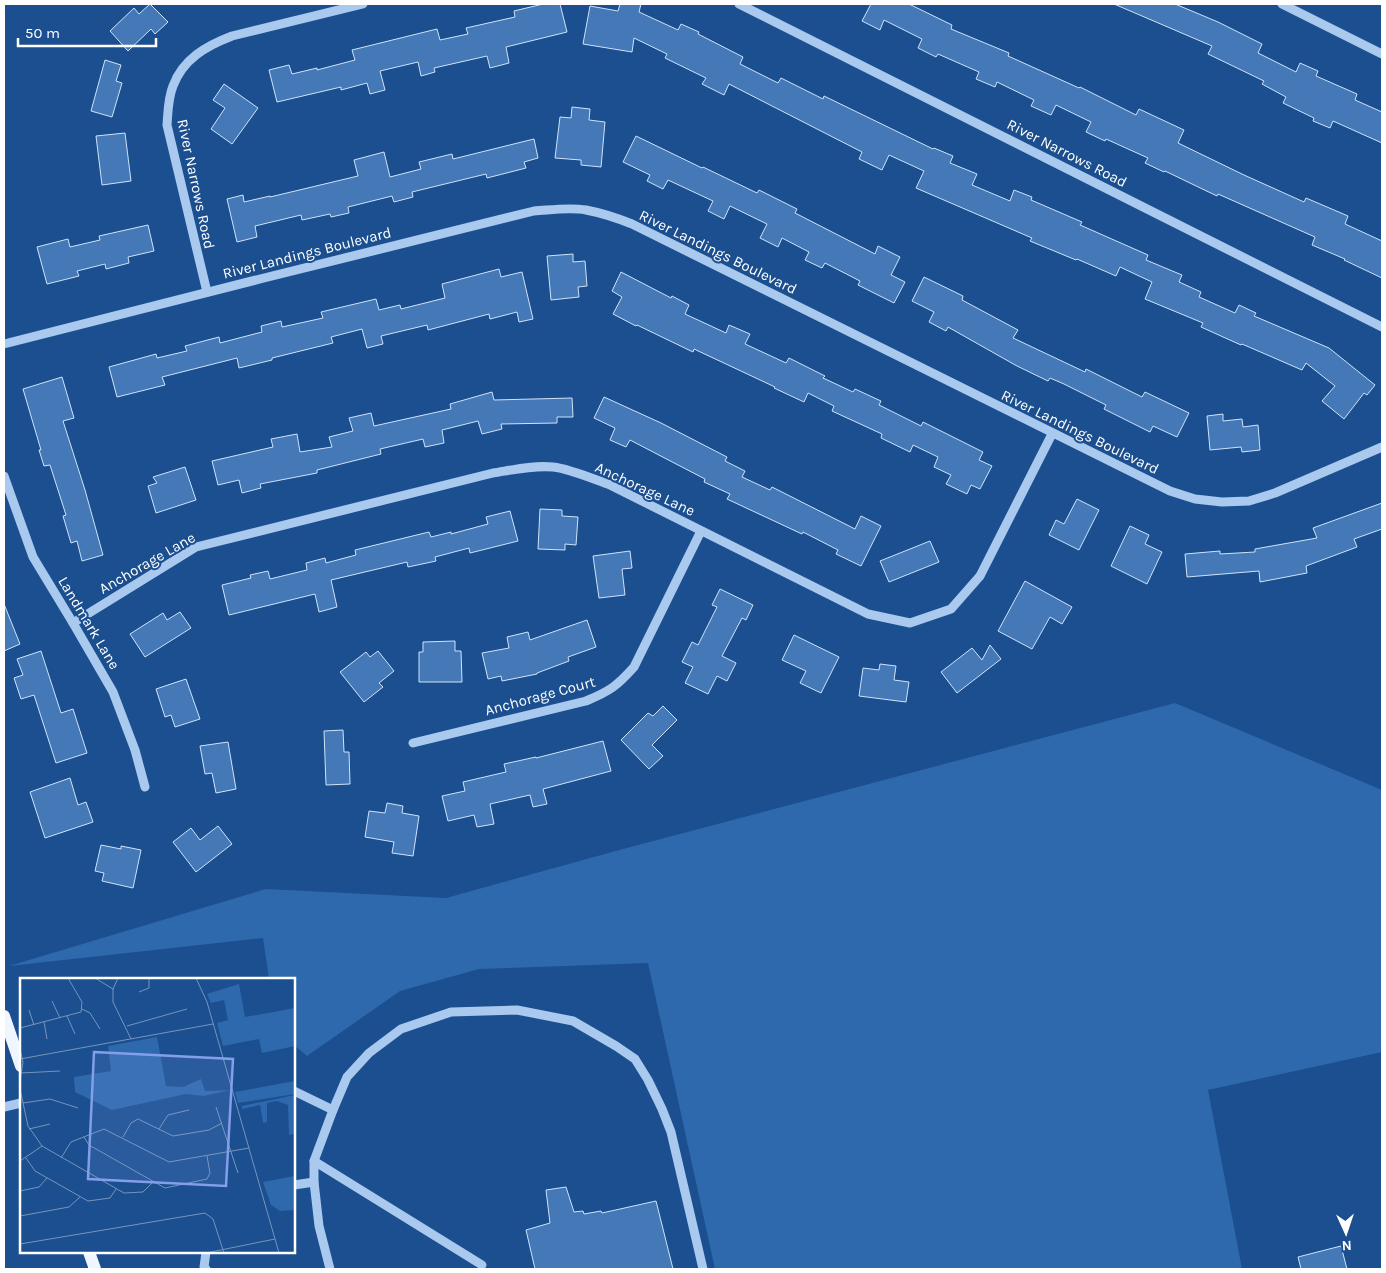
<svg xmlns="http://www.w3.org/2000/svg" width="1386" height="1273" font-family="Karla,sans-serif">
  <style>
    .green { fill: #2e69ad }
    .building { fill: #4478b7; stroke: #cfe3fa }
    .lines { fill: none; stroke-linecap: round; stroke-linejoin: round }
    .minor { stroke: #a9c9ee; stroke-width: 9 }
    .major { stroke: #f0f6ff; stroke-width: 12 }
    .labels { text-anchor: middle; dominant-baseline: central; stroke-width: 4; stroke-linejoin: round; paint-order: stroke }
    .street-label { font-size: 15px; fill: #fff; stroke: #1b4f8f }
    .inset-road { fill: none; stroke: #7695bc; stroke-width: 1 }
    .view { fill: #839eea; fill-opacity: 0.15; stroke: #839eea; stroke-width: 2.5 }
    .inset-edge { fill: none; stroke: #fff; stroke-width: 2.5 }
  </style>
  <rect width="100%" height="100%" fill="#1b4f8f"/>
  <path class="green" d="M1175 703 1382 790V1052L1208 1090 1242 1269H715L648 963 479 969 400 991 307 1056 294 1045V979H269L263 938 9 966 266 889 446 898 623 849Z"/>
  <g class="building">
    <path d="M150 4 168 22 155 34 151 29 128 51 110 31 134 8 139 14Z"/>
    <path d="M543 4H560L567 32 506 47 509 63 490 68 487 56 434 68 435 72 421 76 418 62 380 71 385 90 370 94 367 83 341 90V87L277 102 269 70 289 65 292 74 317 68V70L355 60 352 50 437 29 440 40 468 34 466 28 515 17 514 11Z"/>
    <path d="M620 4H641L639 12 678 30 681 24 699 32 698 34 743 57 740 64 778 83 781 78 823 99 824 96 933 149 934 148 953 156 950 163 977 174 972 185 1010 201 1014 190 1032 197 1031 200 1082 222 1080 225 1148 255 1146 260 1182 275 1179 282 1201 292 1199 297 1235 313 1239 305 1256 313 1254 316 1329 348 1375 385 1367 395 1364 393 1344 419 1322 401 1335 386 1306 363 1302 370 1242 344 1241 345 1201 327 1203 323 1145 299 1152 282 1120 267 1116 276 1077 259 1076 260 1030 241 1032 238 916 188 924 171 889 155 882 170 859 159 862 152 729 84 724 95 702 84 706 78 665 58 667 54 634 38 632 52 583 44 590 6 618 11Z"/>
    <path d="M871 4H909L952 25 951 29 1009 53 1008 56 1079 88 1080 87 1136 115 1139 109 1184 130 1178 143 1244 175 1304 202 1306 198 1348 216 1345 224 1382 241V278L1344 260 1345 259 1312 245 1315 237 1218 194 1217 196 1165 171 1164 172 1145 163 1148 158 1106 139 1105 141 1086 132 1091 122 1056 105 1051 115 1031 106 1034 100 997 82 995 87 976 79 979 72 938 54 936 57 918 48 922 39 884 20 880 30 862 21Z"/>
    <path d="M1114 4H1175L1218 22 1262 44 1258 53 1296 72 1300 63 1318 71 1316 76 1357 94 1355 100 1382 112V143L1333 121 1330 128 1313 121 1314 118 1283 103 1286 97 1262 84 1264 81 1208 54 1212 46Z"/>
    <path d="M105 60 121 65 116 81 122 83 112 117 91 111Z"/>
    <path d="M224 84 258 108 232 144 211 129 225 108 213 100Z"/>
    <path d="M572 107 590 109 589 120 605 122 601 167 581 165V160L555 158 560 117 571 118Z"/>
    <path d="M125 133 131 181 102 185 96 136Z"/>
    <path d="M636 136 702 168 703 167 757 193 759 190 797 209 795 213 875 254 878 246 900 257 891 275 905 282 894 303 858 285 860 281 825 263 822 268 805 260 809 252 782 238 778 247 760 238 767 224 730 206 724 219 708 211 713 201 668 180 663 189 647 181 650 175 623 162Z"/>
    <path d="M534 139 538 158 524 162 526 168 487 178 486 174 412 192 413 197 394 202 392 196 348 207 349 213 331 217 330 214 302 220 301 215 255 226 257 237 237 242 227 199 243 195 244 202 270 196V197L358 176 354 160 384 152 390 177 421 169 419 162 452 154 453 159Z"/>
    <path d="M148 225 154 251 128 257 129 263 106 269 105 264 77 271 79 276 47 284 37 247 68 239 70 247 100 240 99 236Z"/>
    <path d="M573 254V262L585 261 587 286 578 287 579 297 551 300 547 256Z"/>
    <path d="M499 269 501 277 522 272 533 319 519 322 517 312 490 319 489 314 428 330 427 325 381 336 383 344 367 348 362 329 331 337 333 343 272 358V360L239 368 237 358 162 377 165 385 117 397 109 367 156 354 157 358 187 351 185 346 219 337 220 343 262 332 261 326 281 321 282 327 323 318 321 312 376 299 379 310 400 305 401 309 445 298 442 284Z"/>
    <path d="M621 272 671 298 672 296 689 305 685 314 726 333 729 325 750 334 745 344 786 363 789 358 825 376 823 378 853 392 855 389 881 401 879 405 921 426 923 422 983 452 979 460 992 466 980 489 971 485 967 494 946 484 951 475 934 467 938 457 913 445 910 452 881 438 882 434 832 411 834 406 808 393 804 402 774 388 775 387 694 349 693 352 637 325 636 326 613 314 622 297 612 291Z"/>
    <path d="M924 277 963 296 962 300 1018 330 1013 338 1085 372 1086 369 1142 397 1145 392 1189 413 1177 437 1153 426 1150 432 1104 409 1106 405 1064 384 1050 378 1048 381 1017 366 948 327 946 331 929 322 934 312 912 301Z"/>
    <path d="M62 377 74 418 63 421 85 490 103 555 82 561 77 541 71 543 63 516 66 515 50 465 44 466 39 450H41L23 389Z"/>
    <path d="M492 392 494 400 572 398 573 417H557V423L501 424 502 429 482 434 478 421 442 430 444 443 425 447 423 439 380 449 381 454 317 470V473L260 484 261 488 242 493 239 480 218 485 212 461 273 447 271 439 297 434 300 452 332 447 329 437 353 431 349 418 371 413 374 426 451 409 450 404Z"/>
    <path d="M604 397 661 423 727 457 725 461 745 471 742 477 770 490 772 487 855 529 861 516 881 526 861 566 836 554 838 550 803 532 802 534 727 499 730 494 704 482 705 479 630 440 626 447 610 440 615 428 594 418Z"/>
    <path d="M1223 414V421L1242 419 1243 427 1258 425 1260 450 1242 452 1241 447 1210 450 1207 416Z"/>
    <path d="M185 467 196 500 156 513 148 486 157 483 153 477Z"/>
    <path d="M1077 499 1099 510 1079 550 1049 535 1056 520 1064 524Z"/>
    <path d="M1382 503V529L1354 539 1357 547 1306 566 1307 573 1260 582 1259 571 1187 577 1185 554 1220 551V554L1255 552V549L1317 538 1313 528Z"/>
    <path d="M540 509 562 510V516L578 517 576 545 565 544V550L538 549Z"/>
    <path d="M510 511 518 541 470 553 469 548 435 557 436 561 408 567 407 562 331 580 337 607 319 612 315 594 229 615 222 585 251 578 250 575 268 571 270 579 307 570 306 563 325 558 326 563 356 555 355 550 429 532 431 537 451 532V534L488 524 486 517Z"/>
    <path d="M1130 526 1149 535 1145 544 1162 552 1147 584 1111 566Z"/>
    <path d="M930 541 939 562 889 582 880 561Z"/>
    <path d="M630 551 632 568 622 569 625 595 599 598 593 556Z"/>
    <path d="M1025 581 1072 607 1062 624 1050 617 1032 649 998 631Z"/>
    <path d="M720 589 753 605 746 620 742 618 722 656 736 663 727 681 717 676 708 694 685 683 693 667 682 662 692 642 698 645 717 607 712 605Z"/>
    <path d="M4 604 20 644 4 651Z"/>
    <path d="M180 612 191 628 145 657 130 634 163 613 167 620Z"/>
    <path d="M587 620 596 647 568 657 569 661 537 673V674L502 681 501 676 488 679 482 653 509 648 507 637 528 632 530 640Z"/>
    <path d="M794 635 839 657 821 693 800 683 806 671 782 660Z"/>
    <path d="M455 641V651H461L462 682H419V652H423V642Z"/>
    <path d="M990 645 1001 659 957 693 941 672 972 648 982 660Z"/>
    <path d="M41 651 61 713 73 709 87 753 56 763 34 695 21 699 14 678 23 675 17 659Z"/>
    <path d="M378 651 394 671 379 683 383 687 364 702 340 672 366 652 370 657Z"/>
    <path d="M880 664 896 666 894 680 909 682 906 702 859 696 863 668 879 670Z"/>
    <path d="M186 679 200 719 175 727 171 715 165 717 156 689Z"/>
    <path d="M663 706 677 720 652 745 663 756 649 769 621 740 648 713 653 716Z"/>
    <path d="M343 730 344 752H349L350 784 326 785 324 731Z"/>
    <path d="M603 741 611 771 543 789 547 804 533 807 530 795 490 804 494 824 477 827 474 815 448 821 442 796 465 791 463 782 506 772 504 764 536 757V758Z"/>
    <path d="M228 742 236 789 216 793 212 773 205 774 200 746Z"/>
    <path d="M70 778 78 805 86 802 93 822 45 838 30 792Z"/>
    <path d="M387 803 403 806 402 813 419 816 413 856 392 853 394 842 365 837 369 811 385 813Z"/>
    <path d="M218 826 232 844 196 872 173 842 191 828 200 840Z"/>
    <path d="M101 845 121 849V846L141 850 133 888 102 881 104 873 95 871Z"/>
    <path d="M566 1187 574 1212 583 1211 584 1214 601 1211 602 1213 656 1201 673 1269H535L526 1230 550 1223 546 1190Z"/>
    <path d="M1341 1246 1347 1269H1301L1298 1257Z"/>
  </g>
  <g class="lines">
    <g class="minor">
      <path d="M739 4 1382 327"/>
      <path d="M1282 4 1382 54"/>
      <path d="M207 292 167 125C168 112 168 98 173 86 183 59 206 46 232 36L363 4"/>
      <path d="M4 344 260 279 534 211C551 210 569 207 586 210 602 213 617 218 632 224L1170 491 1195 499 1222 502 1249 501 1275 493 1382 447"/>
      <path d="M4 476 33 557 73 623 113 692 135 750 145 787"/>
      <path d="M73 623 196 547 493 473C512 470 533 465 553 467 571 469 593 479 610 485L868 614 910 623 951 609 980 576 1052 434"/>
      <path d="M413 743 586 701C610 691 617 686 634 667L701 531"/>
      <path d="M294 1091 333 1110"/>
      <path d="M4 1107 21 1103"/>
      <path d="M314 1161 482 1265"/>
      <path d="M294 1185 314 1182"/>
      <path d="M206 1269 204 1267 206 1252"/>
      <path d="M330 1269 319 1226 314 1182V1161L333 1110 347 1077 369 1053 401 1029 451 1012 517 1010 573 1021 616 1046 635 1059 648 1080 662 1109 671 1132 703 1269"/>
    </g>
    <g class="major">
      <path d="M4 1016 21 1066"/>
      <path d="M89 1252 95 1269"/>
    </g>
  </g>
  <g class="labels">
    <g class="street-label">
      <text transform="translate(1067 153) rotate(27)">River Narrows Road</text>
      <text transform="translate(196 184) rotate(78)">River Narrows Road</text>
      <text transform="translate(718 252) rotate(26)">River Landings Boulevard</text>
      <text transform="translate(307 253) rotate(-14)">River Landings Boulevard</text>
      <text transform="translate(1080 432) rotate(26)">River Landings Boulevard</text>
      <text transform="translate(645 489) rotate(25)">Anchorage Lane</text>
      <text transform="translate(147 563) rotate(-30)">Anchorage Lane</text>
      <text transform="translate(89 623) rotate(59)">Landmark Lane</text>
      <text transform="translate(540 696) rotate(-15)">Anchorage Court</text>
    </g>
  </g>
  <g transform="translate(20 978)">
    <rect width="275" height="275" fill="#1b4f8f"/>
    <path d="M219 6 225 39 275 30V68L242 75 239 61 203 68 197 45 208 42 204 22 191 25 187 16ZM137 59 146 108 163 109 181 101 185 113 210 112 184 118 166 116 92 132 55 114 54 99 91 93 88 68ZM275 103V116L218 125 215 114ZM275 117 274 156 269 157 268 127 257 123 247 125V144L243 145 240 127 222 131V128ZM275 198V232L260 233 251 227 243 204Z" fill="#2e69ad"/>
    <path class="inset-road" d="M75 0 93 11M98 0 93 11V24L111 61M176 0 187 24 259 275M119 14 129 10V0M32 23 40 40M62 31 70 35 80 51M9 32 14 47M47 38 55 56M24 44 27 61M107 48 167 31M0 50 61 34 62 24 48 0M0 71 3 84 0 103M0 81 193 46M1 95 40 93M0 111 8 148 22 168 104 215 123 214 133 204M3 125 30 121 58 130M196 129 218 195M9 151 30 146M139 151 148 137 169 132M64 159 69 167 145 210 187 201 190 195 187 178M103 159 111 145 118 141 153 158 189 152 202 145M6 180 15 193 68 223 90 220 96 211M41 180 51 164 84 151 149 184 229 170M0 183 22 168M0 213 19 209 27 200M0 238 49 229 60 219M0 266 185 235 193 241 204 275M186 275 255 261"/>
    <path class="view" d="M74 74 213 81 206 208 68 201Z"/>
    <rect width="275" height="275" class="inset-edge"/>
  </g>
  <rect width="1386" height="1273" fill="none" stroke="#ffffff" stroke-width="10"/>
  <g transform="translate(1346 1233) rotate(177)" stroke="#1b4f8f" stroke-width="4" paint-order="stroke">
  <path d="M0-4L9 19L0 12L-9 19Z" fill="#ffffff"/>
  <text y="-8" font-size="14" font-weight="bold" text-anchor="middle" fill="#ffffff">N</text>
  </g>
  <path d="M18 38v8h138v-8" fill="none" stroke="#ffffff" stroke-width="2.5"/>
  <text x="25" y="38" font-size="15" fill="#ffffff" stroke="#1b4f8f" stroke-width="4" paint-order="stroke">50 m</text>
</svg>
